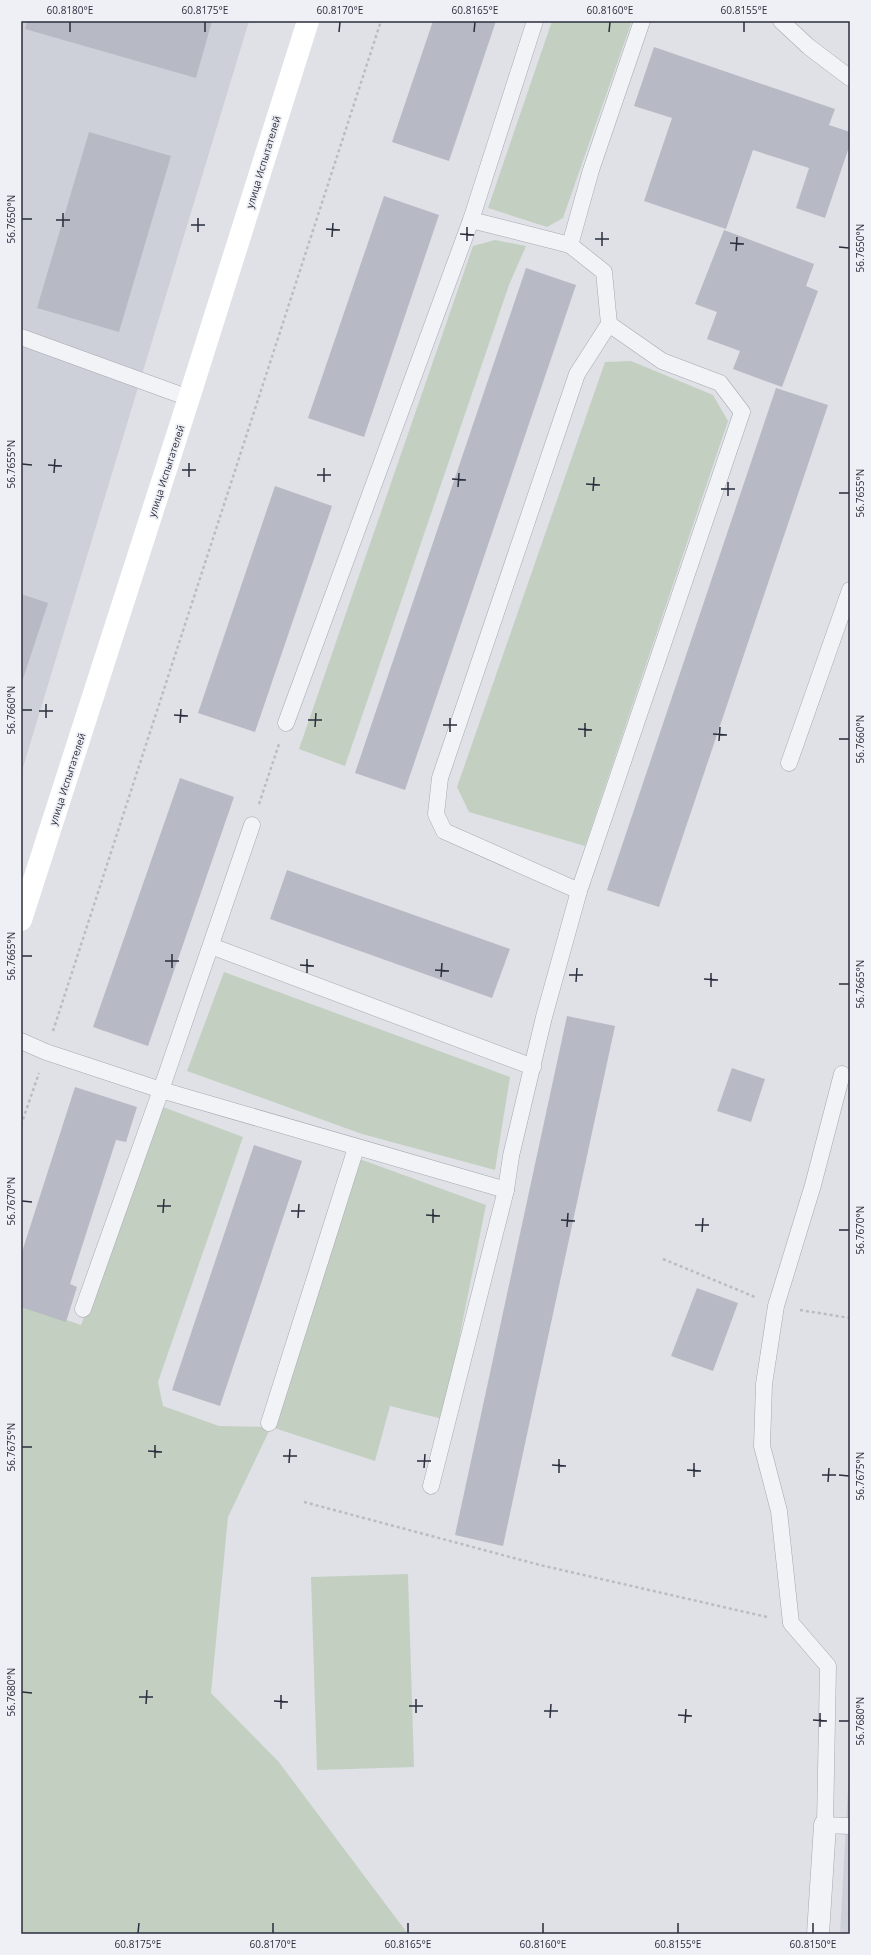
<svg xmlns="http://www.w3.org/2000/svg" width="871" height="1955" font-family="'Open Sans',sans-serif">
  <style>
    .built { fill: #ced0d9 }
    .green { fill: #c3d0c1 }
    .building { fill: #b7bac4 }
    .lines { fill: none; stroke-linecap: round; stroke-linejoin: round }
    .lane-casing { stroke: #a5a8b1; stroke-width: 17 }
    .street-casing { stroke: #a5a8b1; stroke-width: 23 }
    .path { stroke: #babcc2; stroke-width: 2.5; stroke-dasharray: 3 3; stroke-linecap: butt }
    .lane { stroke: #f2f3f6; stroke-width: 16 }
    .street { stroke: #f2f3f6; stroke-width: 22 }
    .secondary { stroke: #fff; stroke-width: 22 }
    .ticks { fill: none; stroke: #2a2e3d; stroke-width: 1.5 }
    .labels { text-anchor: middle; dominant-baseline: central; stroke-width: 3.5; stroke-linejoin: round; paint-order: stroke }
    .street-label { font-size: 10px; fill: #2a2e3d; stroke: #eff0f5 }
    .neatline { fill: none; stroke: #2a2e3d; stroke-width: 1.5 }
    .ticks-label { font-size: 10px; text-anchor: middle; fill: #2a2e3d }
  </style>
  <rect width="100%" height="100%" fill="#dfe1e7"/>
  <g class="built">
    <path d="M21 21H249L21 774Z"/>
    <path d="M850 1752V1934H840Z"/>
  </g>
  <g class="green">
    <path d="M552 21H632L563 218 547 227 488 208Z"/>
    <path d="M495 240 526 246 509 285 345 766 299 749 473 246Z"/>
    <path d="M631 361 713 395 728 421 585 846 469 812 457 787 605 362Z"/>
    <path d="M224 972 510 1077 495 1170 362 1134 187 1071Z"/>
    <path d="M163 1107 243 1137 158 1382 163 1406 219 1426 270 1427 357 1158 486 1205 443 1419 390 1406 375 1461 271 1427 228 1517 211 1693 278 1761 408 1934H21V1304L81 1325Z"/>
    <path d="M408 1574 414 1767 317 1770 311 1577Z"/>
  </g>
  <g class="building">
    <path d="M27 21H212L196 78 25 29Z"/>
    <path d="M433 21H496L449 161 392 142Z"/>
    <path d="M654 47 835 109 829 125 850 132V144L825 218 796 208 809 168 753 150 726 229 644 201 672 118 634 106Z"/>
    <path d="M89 132 171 156 119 332 37 308Z"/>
    <path d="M384 196 439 215 364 437 308 418Z"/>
    <path d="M724 230 814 264 806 286 818 291 782 387 733 369 740 351 707 339 717 312 695 304Z"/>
    <path d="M526 268 576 285 405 790 355 773Z"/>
    <path d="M776 388 828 405 659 907 607 890Z"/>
    <path d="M275 486 332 506 255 732 198 713Z"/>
    <path d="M21 594 48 603 21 685Z"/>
    <path d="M180 778 234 797 148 1046 93 1027Z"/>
    <path d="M287 870 510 949 492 998 270 919Z"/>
    <path d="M567 1016 615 1026 503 1546 455 1535Z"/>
    <path d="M732 1068 765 1079 751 1122 717 1111Z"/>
    <path d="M75 1087 137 1107 126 1142 116 1140 70 1284 77 1287 66 1322 21 1307V1255Z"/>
    <path d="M254 1145 302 1161 220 1406 172 1390Z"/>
    <path d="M697 1288 738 1303 713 1371 671 1356Z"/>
  </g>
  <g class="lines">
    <g class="lane-casing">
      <g id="lane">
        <path d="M781 21 809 47 850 78"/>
        <path d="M471 220 535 21"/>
        <path d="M21 337 189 398"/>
        <path d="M286 723 471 220 570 245"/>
        <path d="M789 763 850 590"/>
        <path d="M579 891 444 831 436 814 440 778 577 374 609 324 604 272 570 245 591 170 642 21"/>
        <path d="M211 946 533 1067"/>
        <path d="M21 1041 46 1052 161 1090 506 1190 431 1486"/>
        <path d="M842 1074 813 1185 776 1306 764 1384 762 1446 779 1511 791 1623 828 1666 825 1825 850 1826"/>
        <path d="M506 1190 511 1156 544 1017 579 891 742 412 720 383 662 361 609 324"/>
        <path d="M83 1309 161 1090 252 825"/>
        <path d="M269 1423 356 1148"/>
      </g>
    </g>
    <g class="street-casing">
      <path id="street" d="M818 1934 825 1825"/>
    </g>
    <g class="path">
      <path d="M259 804 279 744"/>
      <path d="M53 1031 381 21"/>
      <path d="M21 1125 39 1073"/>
      <path d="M663 1259 755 1297"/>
      <path d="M800 1310 850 1318"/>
      <path d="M304 1502 540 1565 767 1617"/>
    </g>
    <use href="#lane" class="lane"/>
    <use href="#street" class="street"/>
    <path class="secondary" d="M21 920 189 398 308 21"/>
  </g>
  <path class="ticks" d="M70 32V22M205 32V22M339 32 340 22M474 32 475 22M609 32 610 22M744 32V22M22 219H32M56 220H70M191 225H205M63 227V213M326 229 340 230M198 232V218M460 234 474 235M332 237 333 223M595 239H609M467 241V227M730 243 744 244M602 246V232M839 247 849 248M736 251 737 237M22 464 32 465M48 465 62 466M182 470H196M54 473 55 459M317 475H331M189 477V463M452 479 466 480M324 482V468M586 484 600 485M458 487 459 473M721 489H735M593 491 594 477M839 493H849M728 496V482M22 710H32M39 711H53M174 715 188 716M46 718V704M308 720H322M180 723 181 709M443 725H457M315 727 316 713M578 729 592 730M450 732V718M713 734 727 735M585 737V723M839 739H849M719 741 720 727M22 956H32M165 961H179M300 965 314 966M172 968V954M435 970 449 971M307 973V959M569 975H583M441 977 442 963M704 979 718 980M576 982 577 968M839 984H849M711 987V973M22 1201 32 1202M157 1206H171M291 1211H305M163 1213 164 1199M426 1215 440 1216M298 1218 299 1204M561 1220 575 1221M433 1223V1209M695 1225H709M567 1227 568 1213M839 1230H849M702 1232 703 1218M22 1447H32M148 1451 162 1452M283 1456H297M155 1458V1445M417 1461H431M289 1463 290 1449M552 1465 566 1466M424 1468 425 1454M687 1470 701 1471M559 1473V1459M822 1475H836M839 1475 849 1476M694 1477V1463M828 1482 829 1468M22 1692 32 1693M139 1697H153M274 1701 288 1702M146 1704 147 1690M409 1706H423M281 1709V1695M544 1711H558M416 1713V1699M678 1715 692 1716M550 1718 551 1704M813 1720 827 1721M839 1721H849M685 1723 686 1709M820 1727V1713M138 1933 139 1923M273 1933V1923M408 1933V1923M543 1933V1923M678 1933V1923M813 1933V1923"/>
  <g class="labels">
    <g class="street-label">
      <text transform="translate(263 162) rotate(-73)">улица Испытателей</text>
      <text transform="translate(166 471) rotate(-72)">улица Испытателей</text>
      <text transform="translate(67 779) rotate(-72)">улица Испытателей</text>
    </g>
  </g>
  <rect width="871" height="1955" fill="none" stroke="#eff0f5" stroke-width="44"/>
  <rect x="22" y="22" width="827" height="1911" class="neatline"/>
  <g class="ticks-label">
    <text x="70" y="14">60.8180°E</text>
    <text x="205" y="14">60.8175°E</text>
    <text x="340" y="14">60.8170°E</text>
    <text x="475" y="14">60.8165°E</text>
    <text x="610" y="14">60.8160°E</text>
    <text x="744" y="14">60.8155°E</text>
    <text transform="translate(11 219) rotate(-90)" y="4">56.7650°N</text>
    <text transform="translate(860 248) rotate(-90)" y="4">56.7650°N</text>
    <text transform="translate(11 464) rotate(-90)" y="4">56.7655°N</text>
    <text transform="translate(860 493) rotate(-90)" y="4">56.7655°N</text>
    <text transform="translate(11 710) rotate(-90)" y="4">56.7660°N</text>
    <text transform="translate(860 739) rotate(-90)" y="4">56.7660°N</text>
    <text transform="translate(11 956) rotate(-90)" y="4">56.7665°N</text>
    <text transform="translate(860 984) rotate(-90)" y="4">56.7665°N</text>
    <text transform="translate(11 1201) rotate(-90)" y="4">56.7670°N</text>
    <text transform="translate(860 1230) rotate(-90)" y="4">56.7670°N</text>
    <text transform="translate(11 1447) rotate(-90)" y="4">56.7675°N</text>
    <text transform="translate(860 1476) rotate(-90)" y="4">56.7675°N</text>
    <text transform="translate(11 1692) rotate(-90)" y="4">56.7680°N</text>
    <text transform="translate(860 1721) rotate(-90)" y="4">56.7680°N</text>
    <text x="138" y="1948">60.8175°E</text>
    <text x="273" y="1948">60.8170°E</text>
    <text x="408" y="1948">60.8165°E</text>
    <text x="543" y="1948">60.8160°E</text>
    <text x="678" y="1948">60.8155°E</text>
    <text x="813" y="1948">60.8150°E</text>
  </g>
</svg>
